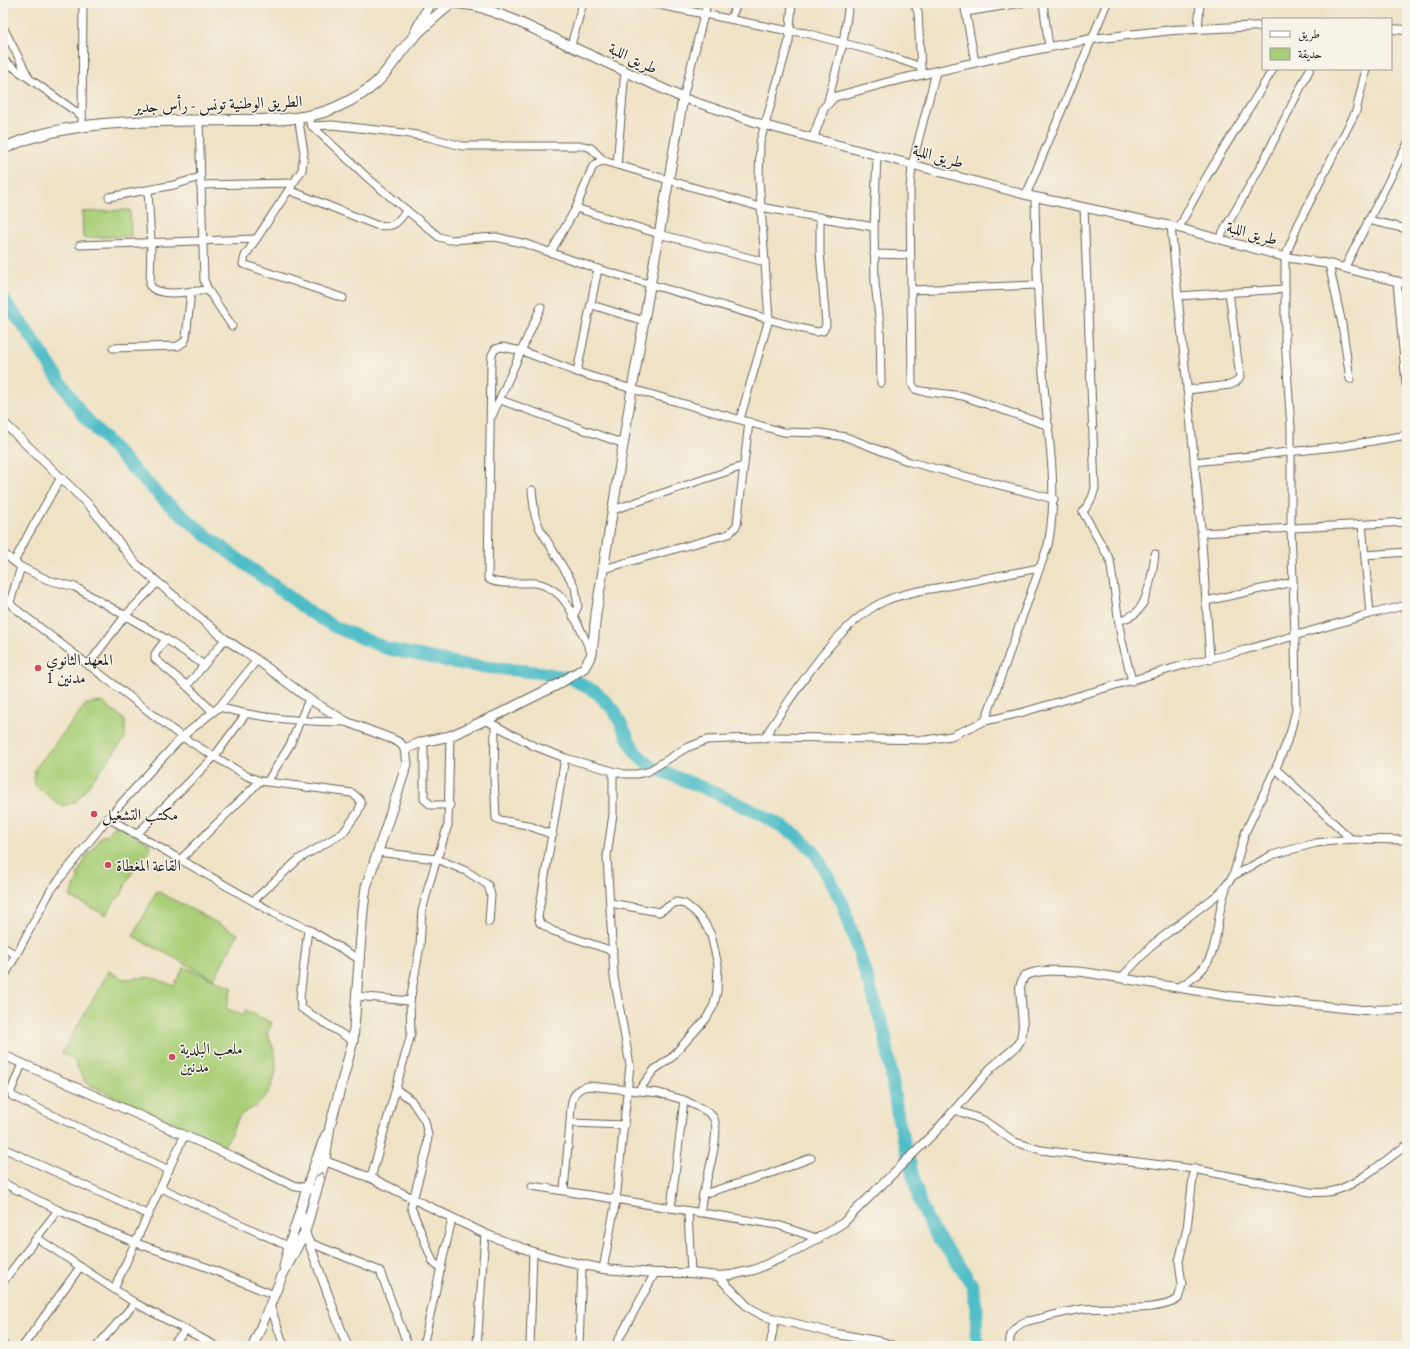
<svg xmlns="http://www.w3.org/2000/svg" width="1410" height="1349" font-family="'EB Garamond',Amiri,serif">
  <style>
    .green { fill: #aacf78; stroke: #63764a }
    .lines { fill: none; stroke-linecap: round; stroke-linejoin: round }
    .river { stroke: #4fbdc7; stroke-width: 13 }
    .minor-casing { stroke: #666157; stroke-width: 9 }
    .tertiary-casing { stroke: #666157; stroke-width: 10 }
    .secondary-casing { stroke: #666157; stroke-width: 11 }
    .primary-casing { stroke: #666157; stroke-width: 12 }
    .minor { stroke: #fff; stroke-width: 7 }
    .tertiary { stroke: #fff; stroke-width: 8 }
    .secondary { stroke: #fff; stroke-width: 9 }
    .primary { stroke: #fff; stroke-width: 10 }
    .oneway { stroke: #999 }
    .poi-dot { fill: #d1495b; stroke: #f7f3e8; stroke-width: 1.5 }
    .labels { text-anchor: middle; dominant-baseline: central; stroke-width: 3; stroke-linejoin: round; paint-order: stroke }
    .street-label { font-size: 16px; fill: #1c1c1c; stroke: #f7f3e8 }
    .poi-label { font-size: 16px; fill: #1c1c1c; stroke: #f7f3e8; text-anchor: start }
  </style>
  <rect width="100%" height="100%" fill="#f7f3e8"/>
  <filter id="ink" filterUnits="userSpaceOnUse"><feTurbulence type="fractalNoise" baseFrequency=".025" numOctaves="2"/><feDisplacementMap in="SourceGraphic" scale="8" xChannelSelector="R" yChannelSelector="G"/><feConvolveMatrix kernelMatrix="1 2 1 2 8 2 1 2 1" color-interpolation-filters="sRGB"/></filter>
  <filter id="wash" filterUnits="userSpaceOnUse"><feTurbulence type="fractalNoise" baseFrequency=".012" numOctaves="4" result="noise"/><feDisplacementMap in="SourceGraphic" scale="16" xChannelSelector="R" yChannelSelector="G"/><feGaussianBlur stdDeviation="0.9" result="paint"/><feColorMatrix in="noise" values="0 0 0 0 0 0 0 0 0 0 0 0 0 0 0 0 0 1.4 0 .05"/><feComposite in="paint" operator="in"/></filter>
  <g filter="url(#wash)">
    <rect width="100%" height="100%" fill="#efe2c5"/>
    <g class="green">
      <path d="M130 210 131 236 83 238 82 212Z"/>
      <path d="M102 702 125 720V738L76 802 61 806 34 784 35 769 86 704Z"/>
      <path d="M115 823 150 844 149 852 141 859 139 857 120 897 116 899 106 915 70 897 79 876 77 875 89 852 92 851 101 836H107Z"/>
      <path d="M157 891 238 934 214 979 133 936Z"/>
      <path d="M184 967 232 987 226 1008 243 1016 245 1010 272 1023 267 1034C281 1058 279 1087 257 1105 253 1109 243 1112 239 1117 233 1127 231 1137 223 1147L86 1083 73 1059 62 1053 109 971 124 979 148 977 159 980 174 986Z"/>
    </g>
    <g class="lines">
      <path class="river" d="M3 299 26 329 82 414 133 469 166 502 211 539 310 612 333 626 388 649 467 665 543 673 571 678 597 693 614 710 635 752 651 767 709 790 762 815 795 834 814 851 843 904 885 1034 898 1118 920 1203 933 1231 958 1263 972 1285 977 1310 976 1335 979 1346"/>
    </g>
  </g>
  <g filter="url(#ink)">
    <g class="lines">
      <g class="minor-casing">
        <g id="minor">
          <path d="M649 3 789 31 806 33 843 43 828 101"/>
          <path d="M849 3 843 43 884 54 921 67"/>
          <path d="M914 3 918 12 921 71"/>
          <path d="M964 3 975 62"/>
          <path d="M1043 3 1049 47"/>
          <path d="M966 12 1021 3"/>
          <path d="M730 19 738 3"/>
          <path d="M3 27 28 76"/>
          <path d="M1198 29 1200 3"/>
          <path d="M571 45 583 3"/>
          <path d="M3 60 82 116"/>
          <path d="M936 72 912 165 910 189 912 384 915 389 921 391 963 396 1049 426"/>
          <path d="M683 98 707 3"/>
          <path d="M307 116 312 126 369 179 439 237 450 240 496 237 526 244 598 269 799 328 817 332 823 331 826 325 820 252V217"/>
          <path d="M298 117 304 152 302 170 245 256 243 264 343 298"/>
          <path d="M199 120 204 280 208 290 232 326"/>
          <path d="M82 126 83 3"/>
          <path d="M312 126 332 125 404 133 428 137 462 146H584L591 148 604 161"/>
          <path d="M877 156 874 227 875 283 880 325 881 383"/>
          <path d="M617 165 625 71"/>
          <path d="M200 185 293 183"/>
          <path d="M148 190 151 243 150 286C160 298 193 291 208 290"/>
          <path d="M289 190 376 225C395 228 396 224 407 210"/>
          <path d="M1026 195 1107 3"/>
          <path d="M109 197 174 185 200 177"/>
          <path d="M1084 208 1095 488 1092 498 1083 512 1110 560 1121 637 1132 681"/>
          <path d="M1368 220 1407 229"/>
          <path d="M1171 226 1201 528 1210 660"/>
          <path d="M1179 228C1206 172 1242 122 1273 69"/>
          <path d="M1219 239 1262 164 1310 69"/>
          <path d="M80 245 256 239"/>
          <path d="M551 252 576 208"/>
          <path d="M874 254 910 255"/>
          <path d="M765 262 659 234 576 208 592 168 597 163 604 161 760 207 874 227"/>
          <path d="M1329 264 1342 324 1350 379"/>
          <path d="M1345 267 1407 145"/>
          <path d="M1397 281 1406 384"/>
          <path d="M911 290 1037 285"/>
          <path d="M1178 296 1285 289"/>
          <path d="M592 305 644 321"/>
          <path d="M113 348 178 346 184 342 186 338 191 291"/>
          <path d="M577 372 598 269"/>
          <path d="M1187 390 1230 385 1236 382 1240 377 1229 292"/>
          <path d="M500 400 624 444"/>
          <path d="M492 416 541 307"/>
          <path d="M740 419 769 319 759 179 760 142 789 41 792 3"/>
          <path d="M1194 462 1344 446 1407 435"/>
          <path d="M532 490 535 516 540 529 575 587 578 606 573 617"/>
          <path d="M613 510 743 466"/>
          <path d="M1362 524 1370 614"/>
          <path d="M1201 533 1407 522"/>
          <path d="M3 553 21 567 48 580 75 587 166 639 204 665"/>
          <path d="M1365 555 1407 552"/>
          <path d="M14 562 28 535 60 479"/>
          <path d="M21 567 10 602 12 606 182 737 247 776 260 781 352 793 359 799 361 804 358 812 343 833 299 859 253 901"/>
          <path d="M603 569 729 534 737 525 749 422"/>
          <path d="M1206 601 1293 582"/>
          <path d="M1119 621C1126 618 1132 617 1138 611 1148 599 1153 570 1155 554"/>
          <path d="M166 639 155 654V659L187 686 213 712"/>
          <path d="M592 654C584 638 570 602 557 593 551 588 543 584 535 583 525 582 493 586 488 578L491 364 492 355 495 349 502 347 522 351 577 372 632 389 783 432 821 433 846 437 910 462 1054 499"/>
          <path d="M88 665 125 616 157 583"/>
          <path d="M187 686 225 639"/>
          <path d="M219 707C261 719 303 722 347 722"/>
          <path d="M487 721 534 746 565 758 624 774H636L647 772 686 748 707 740 775 737 926 740 951 736 985 721 1020 713 1184 665 1245 650 1370 614 1407 605"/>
          <path d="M985 721 1048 545C1058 495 1050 447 1045 397 1039 331 1036 264 1035 197"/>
          <path d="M495 726 494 777 496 818 500 820 527 825 553 835"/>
          <path d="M764 738C793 695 837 622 885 601 904 592 927 590 947 586 978 580 1009 574 1039 568"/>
          <path d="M422 742 424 749V799L431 805H450"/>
          <path d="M565 758 538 917 540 923 553 931 613 951"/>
          <path d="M1276 769 1351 839"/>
          <path d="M267 782 290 745 309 699"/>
          <path d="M108 818 279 916 308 929 359 959"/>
          <path d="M137 834 214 757 245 715"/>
          <path d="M377 852 437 859 466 871 488 885 491 895 489 922"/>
          <path d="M181 859 260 781"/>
          <path d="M1233 876 1272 855 1316 843 1351 839 1407 840"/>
          <path d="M610 903 659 912 676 902 685 904 694 911 704 922 711 935 718 965 717 991 714 1005 706 1019 671 1058 654 1070 639 1090"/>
          <path d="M308 929 300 998 301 1008 353 1041"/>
          <path d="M3 947 16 955"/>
          <path d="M1121 978 1152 945 1221 892 1233 876 1245 833 1279 761 1290 734 1296 710 1295 635 1291 529V428L1285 339V257L1298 225 1356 111 1366 69"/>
          <path d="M3 979 51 890 74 861 108 818 155 766 182 737 219 707 257 660"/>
          <path d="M1179 987C1227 961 1210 932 1226 889"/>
          <path d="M356 996 410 1001"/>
          <path d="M22 1064 11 1091 12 1096 169 1170"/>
          <path d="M396 1089 411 1100 425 1121 428 1135 427 1148 411 1207 433 1262 441 1269"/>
          <path d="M684 1100C693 1105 707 1109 713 1117 722 1130 707 1178 703 1194"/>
          <path d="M955 1110 983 1120 1015 1142 1041 1150 1194 1169 1310 1192C1319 1193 1328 1193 1337 1190 1358 1184 1388 1158 1407 1145"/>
          <path d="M625 1125 570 1123C571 1108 569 1088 589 1086L659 1093 684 1100 671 1208"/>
          <path d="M3 1148 149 1215"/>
          <path d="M371 1178 411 1034 410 1001 420 946 422 911 430 881 448 825 450 736"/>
          <path d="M3 1183 58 1210 136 1243 206 1267 274 1295"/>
          <path d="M532 1186 778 1225 819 1239"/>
          <path d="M161 1188 288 1246"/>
          <path d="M564 1190 570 1123"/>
          <path d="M688 1211 691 1273"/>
          <path d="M700 1213 703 1194 766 1175 811 1158"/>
          <path d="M37 1238 135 1303 216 1346"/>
          <path d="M308 1242 380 1271 408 1346"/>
          <path d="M603 1269 616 1200 630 1065 614 977 607 856 613 814V772"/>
          <path d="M3 1282 58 1210"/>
          <path d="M114 1289 184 1136"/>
          <path d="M270 1305 284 1346"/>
          <path d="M3 1344 5 1346"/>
          <path d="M23 1346 80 1267"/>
          <path d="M97 1346 135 1303"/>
          <path d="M171 1346 186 1330"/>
          <path d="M423 1346 452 1219"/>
          <path d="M477 1346 485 1234"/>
          <path d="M530 1346 533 1252"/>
          <path d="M579 1346 582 1265"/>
          <path d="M615 1346 655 1273"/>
          <path d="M770 1346 775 1320"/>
          <path d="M1010 1346C1008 1334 1016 1324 1028 1321 1046 1317 1064 1312 1083 1309 1107 1306 1158 1313 1178 1299L1182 1285 1179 1261 1187 1228 1194 1169"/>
        </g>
      </g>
      <g class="tertiary-casing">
        <g id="tertiary">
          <path d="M1391 29 1407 30"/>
          <path d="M683 98 764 125 1026 195 1171 226 1285 257 1329 264 1407 284"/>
          <path d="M813 138 824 108 834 97 893 81 1008 55 1092 39 1173 30 1263 26"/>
          <path d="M3 422 90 506 136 564 225 639 257 660 309 699 347 722 392 739 400 743 405 749"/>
          <path d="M3 1055 240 1160 294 1186 311 1189"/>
          <path d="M319 1159 371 1178 485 1234 533 1252 562 1260 603 1269 655 1273H691L718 1276 731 1275 754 1270 796 1251 843 1223 938 1129 991 1068 1016 1047 1021 1039 1023 1026 1020 987 1024 976C1041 968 1065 971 1083 972L1229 996 1362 1010 1407 1009"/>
          <path d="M300 1211 305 1232 347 1346"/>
          <path d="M718 1276 748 1307 764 1316 837 1334 882 1342 893 1346"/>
        </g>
      </g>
      <g class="secondary-casing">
        <g id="secondary">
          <path d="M284 1267C288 1248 294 1230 300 1211 308 1185 315 1160 326 1135"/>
          <path d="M253 1346 282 1276 305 1232 325 1160 330 1126 353 1041 363 910 366 887 407 764 405 749 422 742 450 736 499 714 557 685 584 668 592 654 596 614 632 389 683 98 512 19 477 6 453 3"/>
        </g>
      </g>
      <g class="primary-casing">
        <g id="primary">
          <path d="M416 31 426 12 429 3"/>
          <path d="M3 149C65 117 166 121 236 120 269 120 306 121 337 107 350 101 365 93 376 83 389 71 398 54 410 41 422 28 435 17 448 6"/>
        </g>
      </g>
      <use href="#minor" class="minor"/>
      <use href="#tertiary" class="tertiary"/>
      <use href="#secondary" class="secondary"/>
      <use href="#primary" class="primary"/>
    </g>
    <defs><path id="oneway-chevron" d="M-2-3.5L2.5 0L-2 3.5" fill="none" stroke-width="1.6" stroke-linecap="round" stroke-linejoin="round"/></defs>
    <use class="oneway" href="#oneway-chevron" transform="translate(321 1175) rotate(-74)"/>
  </g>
  <g class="poi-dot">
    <circle cx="38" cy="668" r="4"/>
    <circle cx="94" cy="814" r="4"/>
    <circle cx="108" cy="865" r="4"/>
    <circle cx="172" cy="1057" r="4"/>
  </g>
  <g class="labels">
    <g class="street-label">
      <text transform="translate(633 58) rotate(25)">طريق اللبة</text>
      <text transform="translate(218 104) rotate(-2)">الطريق الوطنية تونس - رأس جدير</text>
      <text transform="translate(938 156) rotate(15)">طريق اللبة</text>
      <text transform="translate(1252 233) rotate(15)">طريق اللبة</text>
    </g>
    <g class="poi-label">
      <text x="46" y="659">المعهد الثانوي<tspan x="46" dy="18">مدنين 1</tspan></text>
      <text x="102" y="814">مكتب التشغيل</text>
      <text x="116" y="865">القاعة المغطاة</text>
      <text x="180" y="1048">ملعب البلدية<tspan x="180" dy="18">مدنين</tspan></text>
    </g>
  </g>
  <rect width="1410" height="1349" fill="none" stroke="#f7f3e8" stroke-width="16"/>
  <rect x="1262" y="18" width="130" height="52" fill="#f7f3e8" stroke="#9f9d96"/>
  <rect x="1270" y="31" width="20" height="6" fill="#ffffff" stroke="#9f9d96"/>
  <text x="1298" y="38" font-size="12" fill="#1c1c1c">طريق</text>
  <rect x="1270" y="48" width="20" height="12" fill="#aacf78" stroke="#9f9d96"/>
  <text x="1298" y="58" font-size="12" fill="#1c1c1c">حديقة</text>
</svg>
